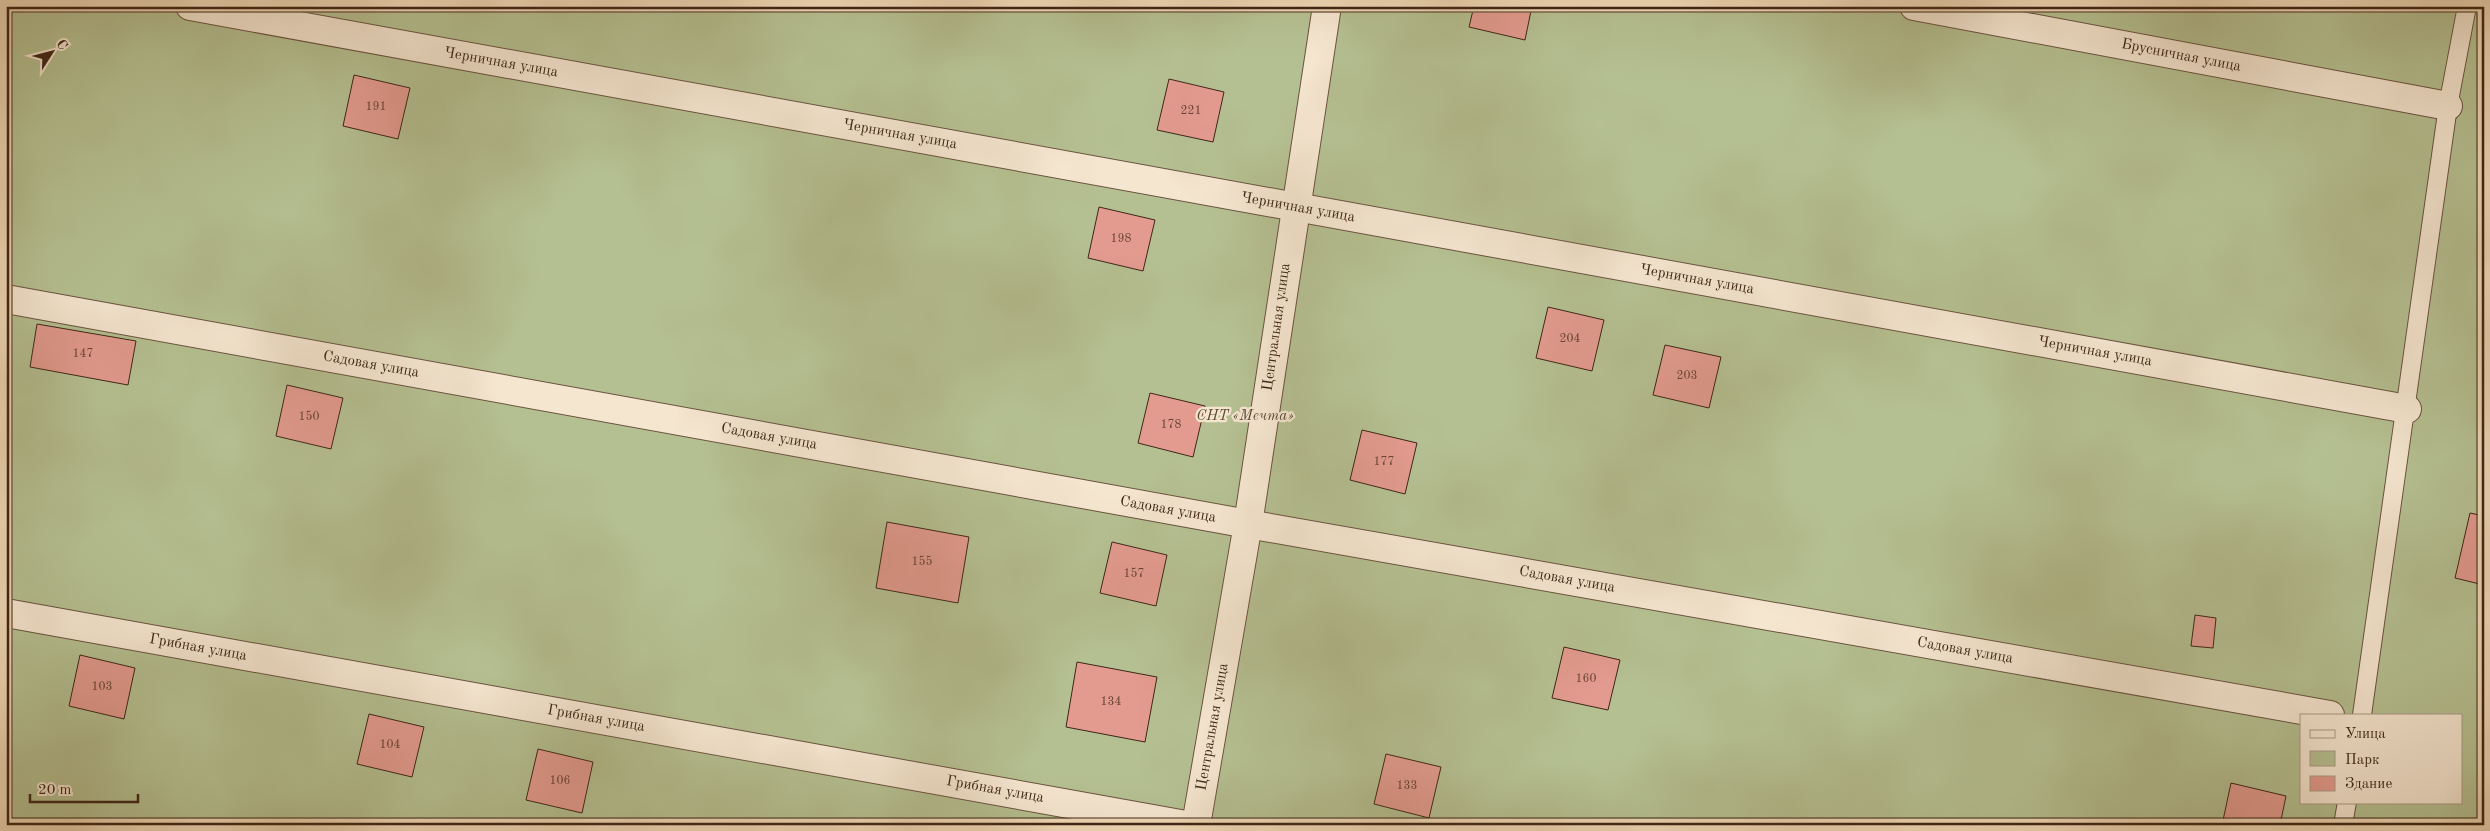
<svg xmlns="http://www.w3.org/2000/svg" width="2490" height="831" font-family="'Old Standard TT',serif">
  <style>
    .green { fill: #b5c092; stroke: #7a7354; fill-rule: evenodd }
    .building { fill: #e39b8f; stroke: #3e2617 }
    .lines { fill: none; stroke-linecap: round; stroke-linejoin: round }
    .lane-casing { stroke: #6a533f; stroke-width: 20 }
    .street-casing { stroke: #6a533f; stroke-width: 30 }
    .lane { stroke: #f5e6d0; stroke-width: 18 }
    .street { stroke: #f5e6d0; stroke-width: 28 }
    .labels { text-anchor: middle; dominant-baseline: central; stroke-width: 4.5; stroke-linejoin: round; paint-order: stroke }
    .number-label { font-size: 12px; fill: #674335 }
    .street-label { font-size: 15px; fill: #3e2617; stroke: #f5e6d0 }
    .park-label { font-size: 15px; font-style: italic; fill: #5c4c36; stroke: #f5e6d0 }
  </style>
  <rect width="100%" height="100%" fill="#f0d9b7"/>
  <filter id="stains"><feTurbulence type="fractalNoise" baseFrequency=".004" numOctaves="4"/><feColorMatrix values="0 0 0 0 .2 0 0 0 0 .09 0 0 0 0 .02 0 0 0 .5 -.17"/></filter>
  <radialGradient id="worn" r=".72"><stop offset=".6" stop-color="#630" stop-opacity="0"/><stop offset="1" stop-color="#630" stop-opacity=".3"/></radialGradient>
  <path class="green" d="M6 6H2484V825H6ZM2301 715H2461V802H2301Z"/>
  <g class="building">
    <path d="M1474 6H1532L1525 40 1469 27Z"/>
    <path d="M354 75 410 88 398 139 343 126Z"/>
    <path d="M1169 79 1224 92 1213 142 1157 130Z"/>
    <path d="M1099 207 1155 220 1143 271 1088 258Z"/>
    <path d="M1548 307 1604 320 1592 371 1536 358Z"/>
    <path d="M37 324 136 341 128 385 30 367Z"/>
    <path d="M1665 345 1721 357 1709 408 1653 395Z"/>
    <path d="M287 385 343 398 331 449 276 436Z"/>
    <path d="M1150 393 1205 406 1193 457 1138 443Z"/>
    <path d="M1362 430 1417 443 1405 494 1350 480Z"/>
    <path d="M2470 513 2484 516V585L2455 578Z"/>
    <path d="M887 522 969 537 958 603 876 588Z"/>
    <path d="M1112 542 1167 555 1156 606 1100 593Z"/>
    <path d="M2195 615 2216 618 2213 648 2191 646Z"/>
    <path d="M1564 647 1620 660 1608 710 1552 698Z"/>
    <path d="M80 655 135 668 124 719 69 706Z"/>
    <path d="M1077 662 1157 677 1145 742 1066 727Z"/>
    <path d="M369 714 424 727 412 777 357 764Z"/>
    <path d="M538 749 593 762 582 813 526 800Z"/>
    <path d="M1386 754 1441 767 1429 818 1374 804Z"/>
    <path d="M2231 783 2286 796 2280 825H2222Z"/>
  </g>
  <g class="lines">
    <g class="lane-casing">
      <g id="lane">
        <path d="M2362 715 2448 106 2467 6"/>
        <path d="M2343 825 2347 802"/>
      </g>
    </g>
    <g class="street-casing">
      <g id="street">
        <path d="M190 6 2407 409"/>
        <path d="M1914 6 2448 106"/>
        <path d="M6 299 1248 524 2330 715"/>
        <path d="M6 613 1186 825"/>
        <path d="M1196 825 1248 524 1327 6"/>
      </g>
    </g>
    <use href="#lane" class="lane"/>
    <use href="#street" class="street"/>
  </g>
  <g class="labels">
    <g class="number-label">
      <text x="376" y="107">191</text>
      <text x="1191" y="111">221</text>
      <text x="1121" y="239">198</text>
      <text x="1570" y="339">204</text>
      <text x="83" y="354">147</text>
      <text x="1687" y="376">203</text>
      <text x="309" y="417">150</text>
      <text x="1171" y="425">178</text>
      <text x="1384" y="462">177</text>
      <text x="922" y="562">155</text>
      <text x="1134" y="574">157</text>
      <text x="1586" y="679">160</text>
      <text x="102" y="687">103</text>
      <text x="1111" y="702">134</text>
      <text x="390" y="745">104</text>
      <text x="560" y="781">106</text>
      <text x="1407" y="786">133</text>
    </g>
    <g class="street-label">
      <text transform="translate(2181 56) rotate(11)">Брусничная улица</text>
      <text transform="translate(501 63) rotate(10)">Черничная улица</text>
      <text transform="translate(900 135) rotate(10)">Черничная улица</text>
      <text transform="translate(1298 208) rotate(10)">Черничная улица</text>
      <text transform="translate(1697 280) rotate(10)">Черничная улица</text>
      <text transform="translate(1277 327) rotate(-82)">Центральная улица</text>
      <text transform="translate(2095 352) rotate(10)">Черничная улица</text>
      <text transform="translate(371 365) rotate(10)">Садовая улица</text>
      <text transform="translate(769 437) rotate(10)">Садовая улица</text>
      <text transform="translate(1168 510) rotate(10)">Садовая улица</text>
      <text transform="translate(1567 580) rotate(10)">Садовая улица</text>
      <text transform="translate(198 648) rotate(10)">Грибная улица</text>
      <text transform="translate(1965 651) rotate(10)">Садовая улица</text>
      <text transform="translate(596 719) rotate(10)">Грибная улица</text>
      <text transform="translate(1213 727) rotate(-80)">Центральная улица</text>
      <text transform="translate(995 790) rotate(10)">Грибная улица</text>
    </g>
    <g class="park-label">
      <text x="1245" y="416">СНТ «Мечта»</text>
    </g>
  </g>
  <rect width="2490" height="831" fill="none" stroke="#f0d9b7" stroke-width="25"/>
  <rect x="8" y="8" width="2475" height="816" fill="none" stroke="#3e2617" stroke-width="2.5"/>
  <rect x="12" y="12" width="2465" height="806" fill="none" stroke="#3e2617"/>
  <rect x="2300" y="714" width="162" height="90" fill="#f5e6d0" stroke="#ac9986"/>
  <rect x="2310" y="730" width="25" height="8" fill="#f5e6d0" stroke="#ac9986"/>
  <text x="2345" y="738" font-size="15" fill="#3e2617">Улица</text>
  <rect x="2310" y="751" width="25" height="15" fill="#b5c092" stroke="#ac9986"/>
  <text x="2345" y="764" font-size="15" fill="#3e2617">Парк</text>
  <rect x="2310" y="776" width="25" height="15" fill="#e39b8f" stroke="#ac9986"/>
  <text x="2345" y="788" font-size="15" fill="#3e2617">Здание</text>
  <g transform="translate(52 52) rotate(54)" stroke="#f5e6d0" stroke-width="4" paint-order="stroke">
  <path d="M0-4L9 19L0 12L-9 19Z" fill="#3e2617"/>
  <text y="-8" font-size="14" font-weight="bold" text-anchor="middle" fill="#3e2617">С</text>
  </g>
  <path d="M30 794v8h108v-8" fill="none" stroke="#3e2617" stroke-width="2.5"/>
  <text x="38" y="794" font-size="15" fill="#3e2617" stroke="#f5e6d0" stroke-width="4" paint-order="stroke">20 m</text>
  <rect width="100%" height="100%" filter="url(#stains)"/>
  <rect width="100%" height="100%" fill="url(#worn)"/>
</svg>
